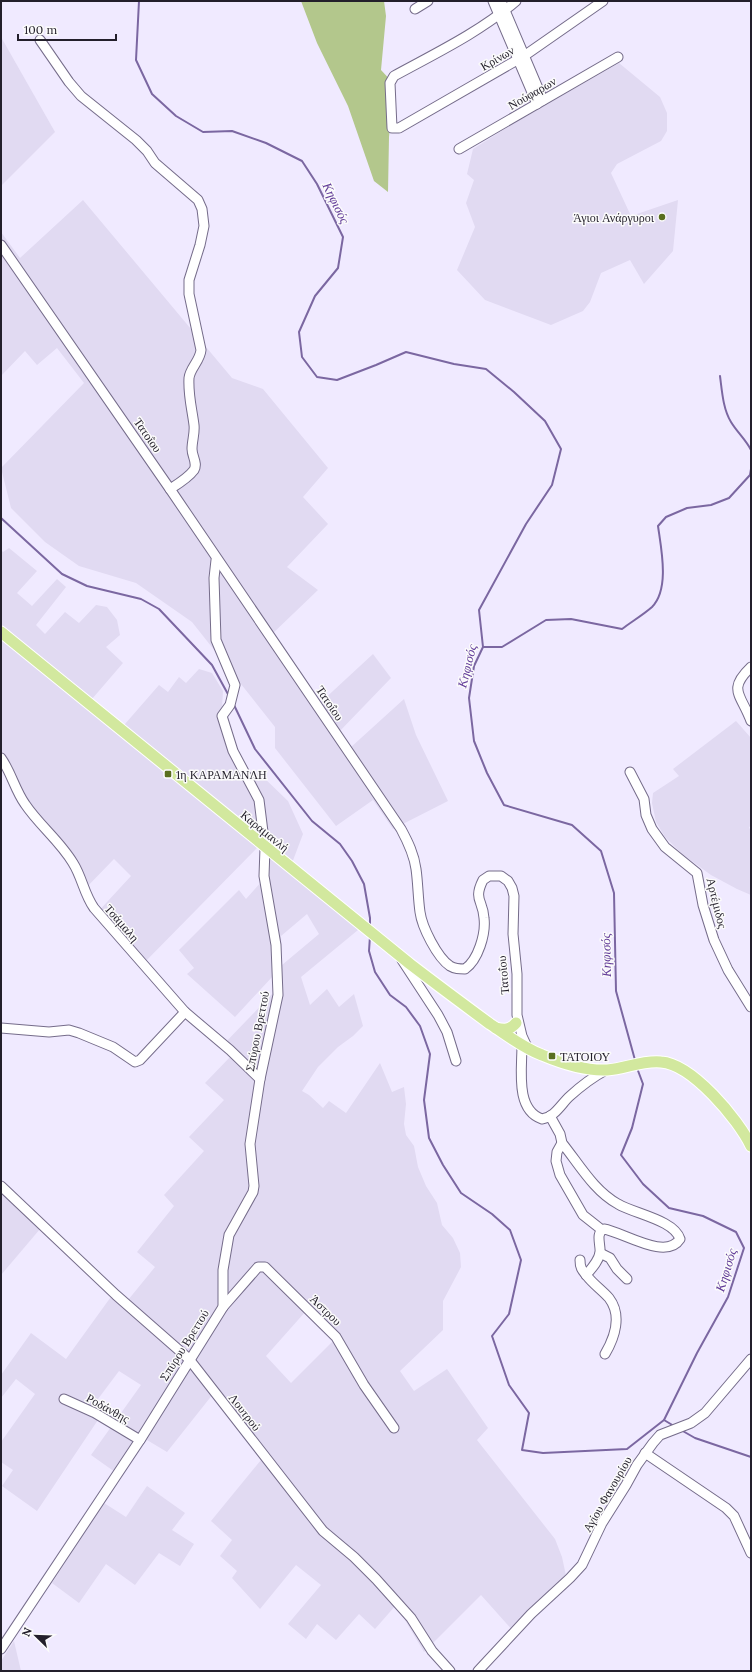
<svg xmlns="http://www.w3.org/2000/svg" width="752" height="1672" font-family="Lora,serif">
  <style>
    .built { fill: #e1daf2; fill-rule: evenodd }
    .green { fill: #b3c78c }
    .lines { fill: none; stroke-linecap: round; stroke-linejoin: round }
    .stream { stroke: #7b67a1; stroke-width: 2 }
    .minor-casing { stroke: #756c8a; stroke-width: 11 }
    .major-casing { stroke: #fff; stroke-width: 13 }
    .minor { stroke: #fff; stroke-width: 9 }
    .major { stroke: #d2e89e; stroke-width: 11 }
    .poi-dot { fill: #596e1e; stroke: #fbfbfb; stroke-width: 1.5 }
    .labels { text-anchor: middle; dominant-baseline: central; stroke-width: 3; stroke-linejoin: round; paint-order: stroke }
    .street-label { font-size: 12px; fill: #231f2b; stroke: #fbfbfb }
    .poi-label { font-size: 12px; fill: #231f2b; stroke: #fbfbfb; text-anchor: start }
    .water-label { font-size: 13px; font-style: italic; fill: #633d99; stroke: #fbfbfb }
  </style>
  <rect width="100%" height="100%" fill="#f0eaff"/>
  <g class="built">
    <path d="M1 37 55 132 1 186Z"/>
    <path d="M619 63 660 97 667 113V131L661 141 617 164 611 173 631 216 678 200 673 251 644 284 630 260 601 273 590 302 583 311 551 325 485 300 457 270 475 227 466 203 474 180 467 174 473 149 516 122Z"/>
    <path d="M83 200 232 378 263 389 328 468 303 497 328 524 287 567 318 590 270 636 320 703 373 654 391 678 337 734 350 748 404 699 416 735 448 801 393 829 373 800 336 826 275 748V727L192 622 136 583 79 566 45 542 11 508 1 468 84 383 57 348 37 365 25 351 1 376V232L20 258Z"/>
    <path d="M9 548 37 571 17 593 32 606 57 579 66 587 36 625 45 634 65 612 79 623 96 605 107 607 117 620 120 635 106 647 123 663 86 706 118 732 159 685 168 692 179 677 186 683 199 669 212 673 223 691 222 708 238 751 250 774H260L288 801 303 834 292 863 363 921 358 930 301 977 310 1005 327 989 339 1007 354 994 363 1026 353 1036 338 1047 318 1067 302 1091 309 1095 323 1108 329 1101 346 1113 380 1063 392 1092 404 1087 406 1104 404 1124 406 1135 414 1146 418 1167 426 1186 437 1203 442 1225 453 1238 460 1253 461 1267 443 1301V1330L400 1371 414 1391 447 1369 488 1428 477 1440 555 1539 562 1557 568 1585 515 1633 481 1595 424 1652 396 1605 375 1629 359 1614 336 1640 317 1624 306 1639 288 1624 321 1585 296 1565 260 1609 232 1578 237 1571 220 1556 232 1540 211 1521 261 1460 213 1394 167 1452 147 1440 122 1477 91 1455 141 1385 119 1371 92 1407 102 1414 37 1511 2 1486 13 1470 1 1462V1442L35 1394 16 1379 1 1398V1375L31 1333 66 1359 113 1294 124 1305 155 1267 137 1252 174 1206 164 1195 204 1151 189 1137 224 1100 205 1083 231 1056 221 1047 274 992 273 976 235 1017 187 974 194 968 179 950 239 890 246 899 263 880V851L258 847 141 966 95 915 131 876 114 859 82 892 69 862 20 805 1 762V550L3 552ZM307 914 319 934 282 965 281 936ZM306 1311 336 1338 291 1383 266 1356Z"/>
    <path d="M736 721 751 738V826L749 827 751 832V895L737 889 711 875 682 854 665 837 656 822 652 803 653 793 679 776 673 769Z"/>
    <path d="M1 1192 40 1229 1 1275Z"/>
    <path d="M147 1486 185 1513 172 1530 194 1544 180 1566 159 1553 135 1585 106 1564 79 1603 52 1583 104 1503 126 1517Z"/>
    <path d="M14 1641 21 1671H1V1661Z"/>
  </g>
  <path class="green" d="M301 1H384L386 16 381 70 394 84 389 137 388 192 374 181 348 106 317 43Z"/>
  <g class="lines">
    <g class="stream">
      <path d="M139 1 136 60 152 94 176 116 203 132 232 131 266 143 302 161 317 184 343 237 338 268 315 296 299 332 302 357 317 377 337 380 376 365 406 352 454 364 486 369 514 392 545 421 561 449 552 485 526 524 479 610 483 647 474 666 469 698 474 741 487 773 504 805 572 825 601 851 614 893 616 991 635 1060"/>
      <path d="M720 376C722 391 723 409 731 422 737 432 746 440 751 450"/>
      <path d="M1 518 62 574 87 586 141 599 159 609 212 665 229 696"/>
      <path d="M483 647H502L546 620 571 619 622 629C631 622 643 615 652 607 670 589 661 548 658 526L666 517 687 508 711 505 729 498 750 475 751 469"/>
      <path d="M234 705 255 749 312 821 340 844 352 861 364 884 370 918V927"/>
      <path d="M370 936 369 951 375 972 390 995 406 1007 420 1026 430 1054 424 1100 429 1138 443 1165 461 1193 492 1214 510 1230 521 1260 509 1314 492 1336 509 1385 529 1413 522 1450 543 1453 627 1449 664 1420"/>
      <path d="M637 1068 643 1084 632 1128 621 1155 643 1184 669 1208 703 1216 736 1232 744 1248 728 1297 697 1353 664 1420 674 1426"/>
      <path d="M681 1430 695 1438 751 1457"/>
    </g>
    <g class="minor-casing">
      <g id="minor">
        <path d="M493 1 537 104"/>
        <path d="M501 1 543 100"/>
        <path d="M516 1C480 32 436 53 394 76L390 83 392 128H399L524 56 603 1"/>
        <path d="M415 9 428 1"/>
        <path d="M40 40 69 82 81 96 136 140 147 151 155 163 198 200 202 209 204 226 200 245 189 280V294L201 350C200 361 190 368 189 378 188 395 192 409 194 425 195 433 192 441 192 449 192 457 198 463 194 470 188 478 178 484 170 489"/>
        <path d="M459 149 618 57"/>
        <path d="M1 245 170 489 401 829C408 842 414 854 416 869 418 883 418 898 420 912 422 927 437 957 450 966 455 969 459 969 465 969 478 960 486 934 484 918 483 900 473 900 483 880L489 876H501L508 881 512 888 514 896 513 934 517 974V1015L522 1036 528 1049"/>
        <path d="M751 667C727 690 741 694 751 721"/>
        <path d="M1 758C11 772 15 790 25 804 39 825 60 841 73 863 82 877 84 894 94 908L185 1012 230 1050 260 1079"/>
        <path d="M630 772 644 799 646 815 652 829 665 847 697 873 703 905 714 940 728 970 751 1007"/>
        <path d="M402 960 438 1015 447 1032 456 1061"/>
        <path d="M1 1028 49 1032 69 1030 79 1033 113 1047 135 1062 140 1060 185 1012"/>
        <path d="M522 1045C522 1069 515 1110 542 1119 555 1117 561 1104 570 1096 581 1086 593 1077 606 1070"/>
        <path d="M550 1116 560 1134 562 1143C579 1164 594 1191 618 1204 635 1214 674 1220 680 1239 666 1261 623 1232 604 1229 595 1233 601 1245 600 1253 598 1262 592 1268 586 1275"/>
        <path d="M562 1143 557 1152 556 1161 560 1175 583 1215 602 1230"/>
        <path d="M1 1186 116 1295 189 1359 323 1531 354 1557 376 1579 411 1618 432 1651 450 1671"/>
        <path d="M600 1253 610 1258 617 1269 627 1279"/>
        <path d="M580 1260C580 1268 582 1270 587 1276 593 1284 602 1290 609 1298 622 1315 615 1337 605 1354"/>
        <path d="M223 1307 258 1267H265L336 1337 364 1385 394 1428"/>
        <path d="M64 1399 95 1413 140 1440"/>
        <path d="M645 1453 726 1508 734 1516 751 1553"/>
        <path d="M1 1649 140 1440 223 1307V1270L229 1235 253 1192 254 1186 250 1144 260 1079 278 995 276 945 264 876 265 848 259 800 233 751 222 716 230 705 235 685 216 640 214 578 216 560"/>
        <path d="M478 1671 531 1614 570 1578 582 1565 602 1523 626 1485 637 1465 653 1443 660 1435 691 1423 705 1413 751 1359"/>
      </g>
    </g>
    <g class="major-casing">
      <g id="major">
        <path d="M1 632 410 964C436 984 463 1004 490 1024 507 1035 523 1048 542 1055 561 1063 586 1071 607 1070 625 1069 642 1060 661 1062 692 1064 738 1119 751 1146"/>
        <path d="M496 1028C505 1030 510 1030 516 1023"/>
      </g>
    </g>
    <use href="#minor" class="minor"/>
    <use href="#major" class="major"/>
  </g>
  <g class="poi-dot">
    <circle cx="662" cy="217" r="4"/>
    <rect x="164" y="770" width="8" height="8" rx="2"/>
    <rect x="548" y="1052" width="8" height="8" rx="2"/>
  </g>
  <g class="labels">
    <g class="street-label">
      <text transform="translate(497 58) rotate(-30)">Κρίνων</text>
      <text transform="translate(532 93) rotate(-30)">Νούφαρων</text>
      <text transform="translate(148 435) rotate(55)">Τατοΐου</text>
      <text transform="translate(330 703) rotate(56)">Τατοΐου</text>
      <text transform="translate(265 831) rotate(39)">Καραμανλή</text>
      <text transform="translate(717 903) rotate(76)">Αρτέμιδος</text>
      <text transform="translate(122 923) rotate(49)">Τσάμαλη</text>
      <text transform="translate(503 975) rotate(-95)">Τατοΐου</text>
      <text transform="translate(257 1031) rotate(-79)">Σπύρου Βρεττού</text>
      <text transform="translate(326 1310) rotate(44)">Άστρου</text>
      <text transform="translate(184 1345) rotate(-58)">Σπύρου Βρεττού</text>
      <text transform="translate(108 1408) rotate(29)">Ροδάνθης</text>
      <text transform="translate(245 1412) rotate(52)">Λουτρού</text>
      <text transform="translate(607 1494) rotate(-60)">Αγίου Φανουρίου</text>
    </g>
    <g class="poi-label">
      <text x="654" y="217" text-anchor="end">Άγιοι Ανάργυροι</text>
      <text x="176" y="774">1η ΚΑΡΑΜΑΝΛΗ</text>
      <text x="560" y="1056">ΤΑΤΟΙΟΥ</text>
    </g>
    <g class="water-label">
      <text transform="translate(336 203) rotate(64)">Κηφισός</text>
      <text transform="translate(467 666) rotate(-76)">Κηφισός</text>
      <text transform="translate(606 955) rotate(-91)">Κηφισός</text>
      <text transform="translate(726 1270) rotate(-73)">Κηφισός</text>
    </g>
  </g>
  <rect width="752" height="1672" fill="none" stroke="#231f2b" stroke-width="4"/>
  <g transform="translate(36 1636) rotate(293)" stroke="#fbfbfb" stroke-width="3" paint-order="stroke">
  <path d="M0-3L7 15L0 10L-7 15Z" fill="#231f2b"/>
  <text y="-6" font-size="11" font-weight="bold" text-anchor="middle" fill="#231f2b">N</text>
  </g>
  <path d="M18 34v6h98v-6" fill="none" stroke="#231f2b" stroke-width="2"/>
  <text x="24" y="34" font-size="12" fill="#231f2b" stroke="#fbfbfb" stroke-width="3" paint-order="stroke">100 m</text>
</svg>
